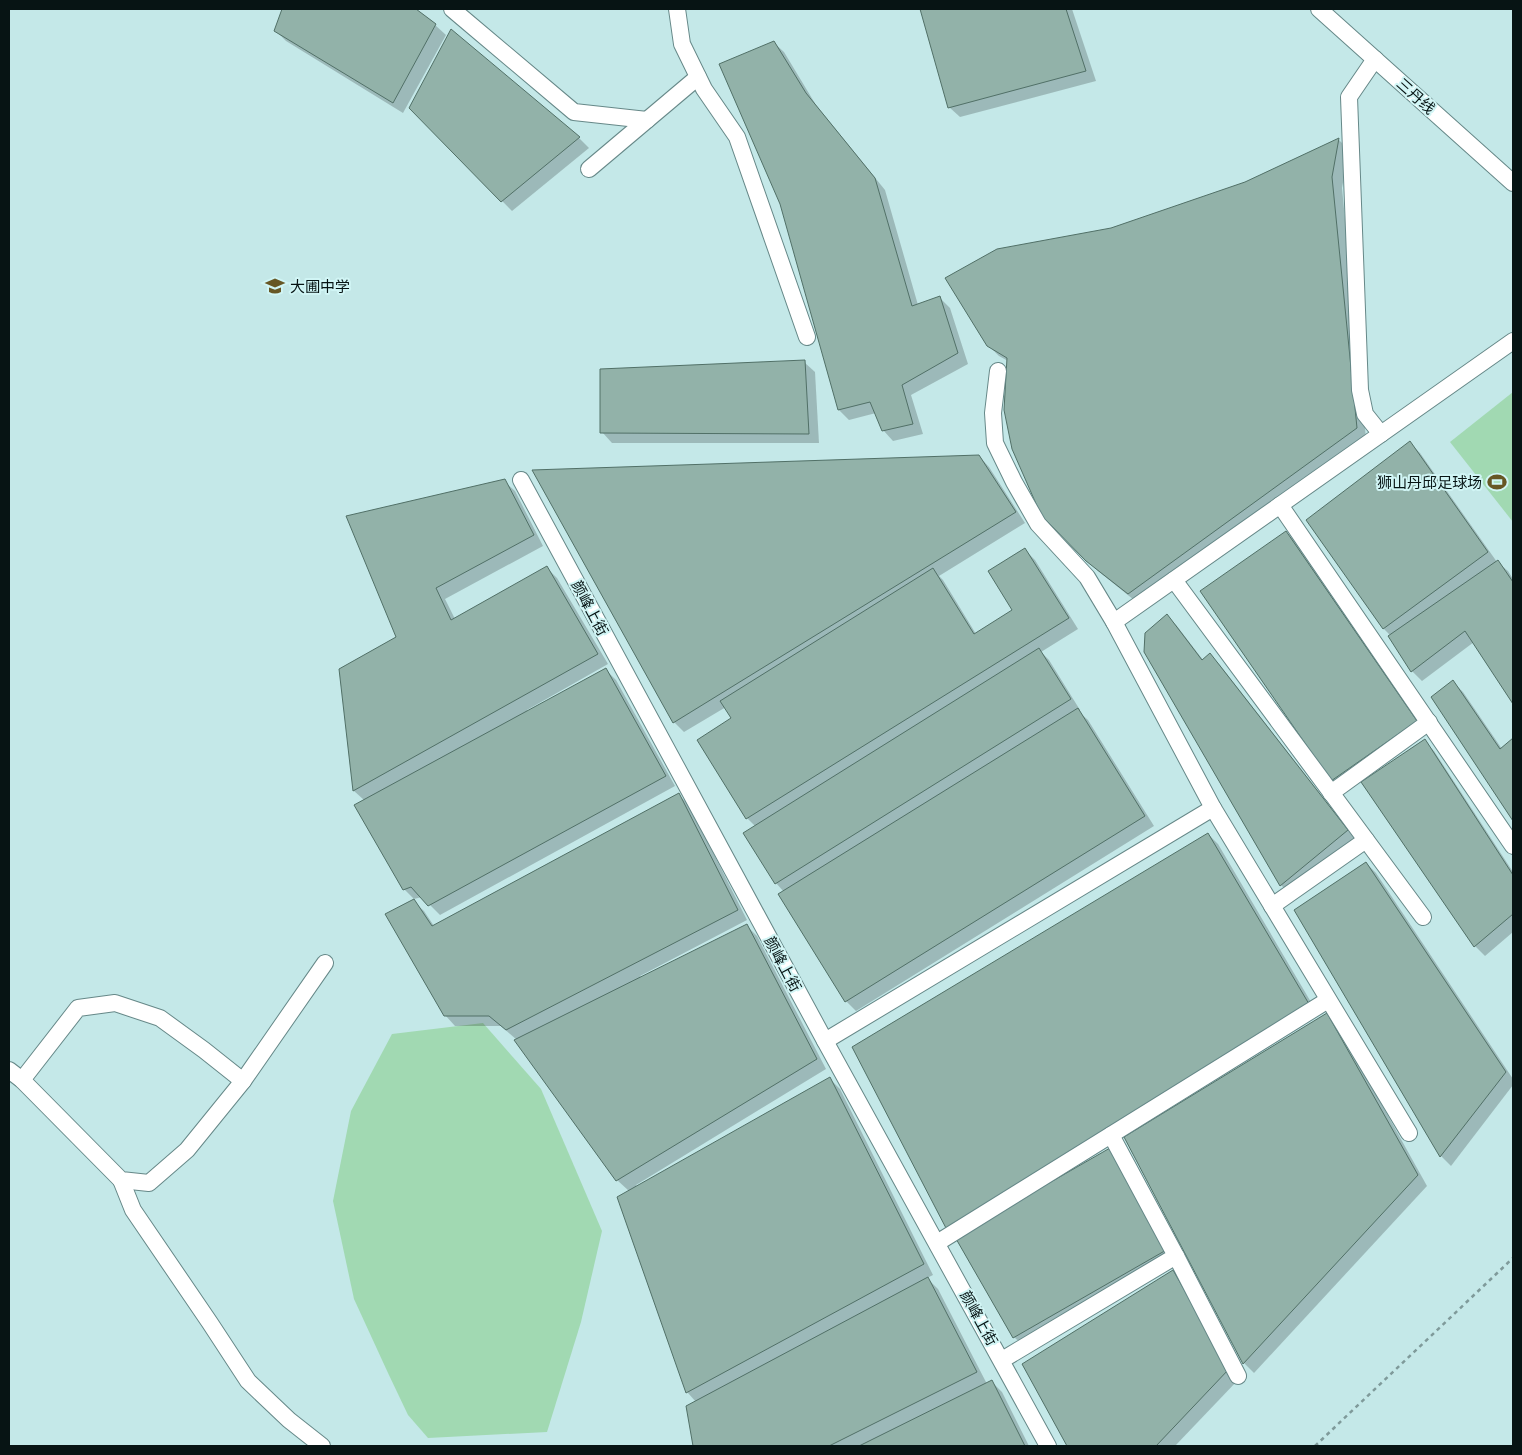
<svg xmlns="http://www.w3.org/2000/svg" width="1522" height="1455" font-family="'Source Serif 4','Noto Sans SC',serif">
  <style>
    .green { fill: #a1d9b2 }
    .shadow { fill: #0003 }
    .building { fill: #92b2a9; stroke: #517067 }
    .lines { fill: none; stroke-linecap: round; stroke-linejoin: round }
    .minor-casing { stroke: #688; stroke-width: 18 }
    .path { stroke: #7f9a9a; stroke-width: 2.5; stroke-dasharray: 4 4; stroke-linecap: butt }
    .minor { stroke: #fff; stroke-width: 16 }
    .labels { text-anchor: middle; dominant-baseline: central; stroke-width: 4; stroke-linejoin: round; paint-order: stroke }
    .street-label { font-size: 15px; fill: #071414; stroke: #d1f5f5 }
    .poi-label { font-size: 15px; fill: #071414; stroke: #d1f5f5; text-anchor: start }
  </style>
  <rect width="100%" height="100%" fill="#c4e8e8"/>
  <g class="green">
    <path d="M1513 392V522L1450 442Z"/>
    <path d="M483 1023 541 1089 602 1231 581 1322 547 1432 428 1438 408 1415 388 1373 354 1299 333 1201 351 1111 392 1034Z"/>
  </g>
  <g class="shadow">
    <path d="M283 9H414L435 25 446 35 403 113 286 41 275 30Z"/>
    <path d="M921 9H1072L1096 81 960 117 949 107Z"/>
    <path d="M773 42 784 52 816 105 885 190 918 305 940 298 950 308 968 364 911 395 923 434 893 441 883 430 876 413 849 420 839 410 781 204Z"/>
    <path d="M411 108 579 138 589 148 512 211Z"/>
    <path d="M1339 140 1349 150 1342 188 1366 438 1139 604 1098 571 1042 514 1008 361 999 356 988 345 1112 229 1245 183Z"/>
    <path d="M804 362 815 372 819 443H612L602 432Z"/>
    <path d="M1410 443 1420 453 1497 562 1508 571 1513 579V702L1474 642 1422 681 1412 671 1391 636 1384 629Z"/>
    <path d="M979 456 989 467 1025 523 939 576 943 580 976 634 1014 611 1025 550 1035 560 1078 629 1041 652 1049 660 1080 710 1078 711 1088 720 1154 826 856 1011 846 1001 784 892 776 883 755 826 747 818 733 719 726 707 684 732 674 722Z"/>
    <path d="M504 481 515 491 543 546 445 599 455 619 547 568 557 578 608 664 527 710 528 712 606 670 616 680 675 786 440 915 422 897 414 899 404 889 364 800 354 791 340 669 397 637Z"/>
    <path d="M1286 532 1296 542 1427 732 1342 791 1332 780Z"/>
    <path d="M1167 616 1177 626 1203 660 1210 655 1220 665 1357 841 1291 895 1281 885Z"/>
    <path d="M1453 682 1463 692 1502 749 1513 739V818L1433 698Z"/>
    <path d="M1424 741 1434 751 1513 872V932L1485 956 1475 946 1362 783Z"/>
    <path d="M678 794 689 805 747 920 640 976 642 978 747 926 757 936 826 1069 636 1185 637 1187 830 1079 840 1089 933 1275 927 1278 938 1289 987 1384 992 1382 1002 1392 1029 1446H695L687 1406 696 1402 688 1393 618 1197 629 1191 617 1180 517 1040 501 1026H455L445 1015 413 901 424 911 434 926Z"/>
    <path d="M1208 834 1218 844 1318 1014 1074 1167 1177 1259 1025 1347 1014 1337 958 1239Z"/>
    <path d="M1366 863 1376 873 1513 1079V1085L1451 1166 1441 1156 1295 910Z"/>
    <path d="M1327 1014 1337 1024 1427 1186 1254 1373 1244 1363 1125 1138Z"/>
    <path d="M1173 1271 1183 1281 1238 1380 1175 1446H1068L1023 1365Z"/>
  </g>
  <g class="building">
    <path d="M282 9H416L436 24 393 103 274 31Z"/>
    <path d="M920 9H1066L1086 71 948 108Z"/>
    <path d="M451 29 580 137 501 202 409 108Z"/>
    <path d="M774 41 806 93 875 178 912 306 940 296 958 353 902 385 913 424 882 431 870 402 838 410 780 204 719 64Z"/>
    <path d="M1339 138 1332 177 1357 428 1128 594 1086 561 1041 515 1012 449 1004 410 1007 358 987 346 945 278 997 249 1111 228 1245 182Z"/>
    <path d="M805 360 809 434 600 433V369Z"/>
    <path d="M1410 441 1488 552 1383 629 1306 520Z"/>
    <path d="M979 455 1016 512 673 723 532 470Z"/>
    <path d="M505 479 534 535 436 588 451 620 547 566 598 654 353 791 339 669 396 637 346 516Z"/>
    <path d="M1286 531 1417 721 1331 781 1200 591Z"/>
    <path d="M1025 548 1069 618 746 819 697 740 731 718 720 701 933 568 974 634 1012 610 988 571Z"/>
    <path d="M1498 560 1513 582V704L1465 631 1411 672 1388 636Z"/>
    <path d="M1167 614 1202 660 1210 653 1348 830 1280 886 1144 652 1145 633Z"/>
    <path d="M1039 648 1071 699 775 884 743 833Z"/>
    <path d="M606 668 666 776 428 906 411 887 403 890 354 805Z"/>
    <path d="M1453 680 1500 749 1513 738V821L1431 697Z"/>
    <path d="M1078 708 1145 816 845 1002 778 894Z"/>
    <path d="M1425 739 1513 875V914L1474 947 1361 782Z"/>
    <path d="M679 793 738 910 506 1030 489 1016H444L385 914 414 899 432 926Z"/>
    <path d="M1208 833 1309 1004 947 1230 852 1047Z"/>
    <path d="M1366 862 1506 1072 1440 1157 1294 910Z"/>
    <path d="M747 924 817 1059 616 1181 514 1040Z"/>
    <path d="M1327 1013 1418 1175 1243 1364 1124 1137Z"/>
    <path d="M830 1077 924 1264 686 1393 617 1197Z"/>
    <path d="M1110 1148 1168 1249 1013 1338 955 1237Z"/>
    <path d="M1173 1270 1229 1369 1156 1446H1067L1022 1364Z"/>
    <path d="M928 1277 977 1372 829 1446H693L686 1406Z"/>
    <path d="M992 1380 1025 1446H859Z"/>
  </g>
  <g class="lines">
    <g class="minor-casing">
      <g id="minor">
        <path d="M452 9 574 112 647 120"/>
        <path d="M677 9 682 44 704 89 737 137 807 337"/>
        <path d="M1319 9 1513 183"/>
        <path d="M1375 59 1349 97 1360 390 1365 414 1381 434"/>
        <path d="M589 169 698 77"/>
        <path d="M521 480 825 1041 1048 1446"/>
        <path d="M1280 505 1513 846"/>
        <path d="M1174 580 1423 917"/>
        <path d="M1114 622 1513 341"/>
        <path d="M1331 793 1429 722"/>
        <path d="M1213 808 1409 1133"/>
        <path d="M1272 906 1366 840"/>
        <path d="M825 1041 1213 808 1114 622 1087 577 1038 524 1014 482 995 443 993 413 998 371"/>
        <path d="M9 1070 22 1080 121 1180 149 1183 187 1150 243 1081 325 963"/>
        <path d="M22 1080 78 1008 115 1003 160 1018 204 1050 243 1081"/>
        <path d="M121 1180 133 1210 210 1323 248 1381 289 1420 322 1446"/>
        <path d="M937 1243 1328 1000"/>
        <path d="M1176 1256 1238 1376"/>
        <path d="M1002 1360 1176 1256 1111 1135"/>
      </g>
    </g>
    <path class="path" d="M1315 1446 1513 1258"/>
    <use href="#minor" class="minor"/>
  </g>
  <defs>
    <g id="school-bare" transform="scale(1.5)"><path d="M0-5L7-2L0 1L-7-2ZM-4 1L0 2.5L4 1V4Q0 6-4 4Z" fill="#675725" stroke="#d1f5f5" stroke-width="2.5" paint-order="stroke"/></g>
    <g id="stadium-bare" transform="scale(1.5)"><path d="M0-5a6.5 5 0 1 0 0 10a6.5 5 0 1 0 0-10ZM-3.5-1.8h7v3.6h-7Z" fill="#675725" stroke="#d1f5f5" stroke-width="2.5" paint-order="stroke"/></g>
  </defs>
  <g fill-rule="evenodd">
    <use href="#school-bare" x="275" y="286"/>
    <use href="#stadium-bare" x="1497" y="482"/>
  </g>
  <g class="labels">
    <g class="street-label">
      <text transform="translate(1416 96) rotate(42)">三丹线</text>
      <text transform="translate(590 608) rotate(62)">颜峰上街</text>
      <text transform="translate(783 964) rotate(62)">颜峰上街</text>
      <text transform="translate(979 1318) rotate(61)">颜峰上街</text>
    </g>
    <g class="poi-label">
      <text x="290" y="286">大圃中学</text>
      <text x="1482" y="482" text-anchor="end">狮山丹邱足球场</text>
    </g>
  </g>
  <rect width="1522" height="1455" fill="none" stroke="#071414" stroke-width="20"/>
</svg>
